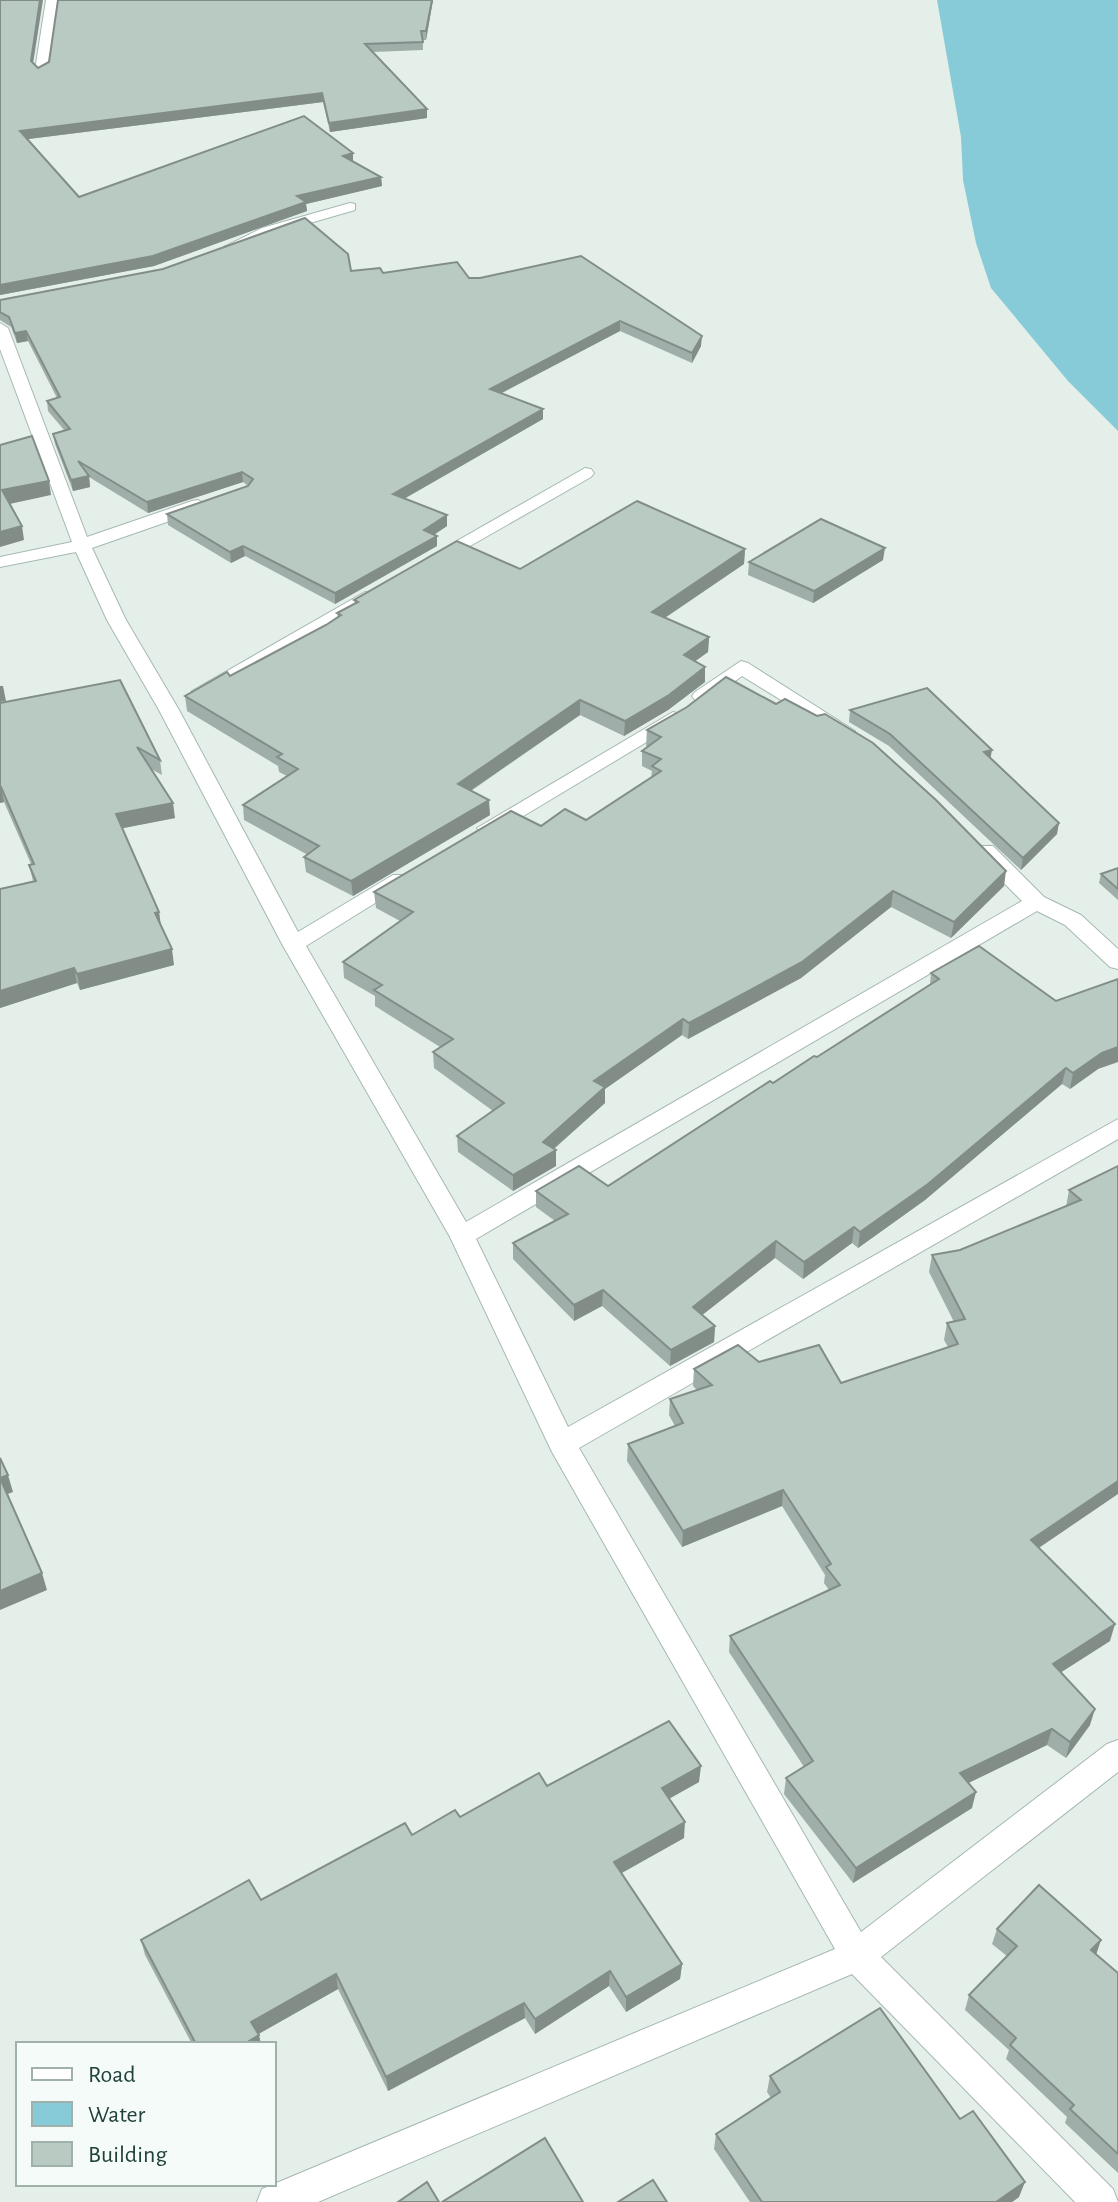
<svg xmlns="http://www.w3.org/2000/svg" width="1118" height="2202" font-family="'Alegreya Sans',sans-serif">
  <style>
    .water { fill: #88cbd8 }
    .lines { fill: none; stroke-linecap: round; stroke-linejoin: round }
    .street-casing { stroke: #a6b8b2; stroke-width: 2 }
    .street { fill: #fff; fill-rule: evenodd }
    .wall { fill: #9faea8 }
    .shaded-wall { fill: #828d88 }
    .building { fill: #b9cac3; stroke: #828d88; stroke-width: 2 }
  </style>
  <rect width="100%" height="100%" fill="#e4efea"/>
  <path class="water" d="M937 0H1118V431L1068 381 991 288 976 243 963 180 961 137Z"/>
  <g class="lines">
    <g class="street-casing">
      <g id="street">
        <path d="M46 0H58L47 70 41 74 35 70Z"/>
        <path d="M350 203 355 204V210L272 234 236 250 231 251 224 247 262 228Z"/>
        <path d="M0 323 8 328 87 537 192 501 198 500 207 505 204 509 92 548 126 620 179 710 298 932 393 875H409L412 880 306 946 466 1222 1022 901 977 856 974 851 977 846H993L1044 897 1081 915 1118 949V969L1110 967 1065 925 1037 911 476 1239 568 1427 1118 1119V1139L579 1448 861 1932 1107 1744 1118 1740V1772L881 1957 1113 2189 1118 2202H1075L852 1974 318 2202H257L262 2189 835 1949 552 1452 450 1237 282 944 159 710 107 620 76 552 0 567V557L72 542 0 349Z"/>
        <path d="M585 468 591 469 594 473 591 477 442 562H430L427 558Z"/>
        <path d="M365 592 372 594 374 598 372 602 209 695 202 697 192 691Z"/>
        <path d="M741 661 748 663 855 731 852 735H838L742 676 709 700H695L692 696 695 692Z"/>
        <path d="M673 712 680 714 683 718 680 722 495 833H481L477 828Z"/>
      </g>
    </g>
    <use href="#street" class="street"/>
  </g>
  <g class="wall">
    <path d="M0 0 33 63 38 68 433 0 426 40H423V50L373 52 427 118 330 132 323 102 27 139 79 197 353 153V162L381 177 382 186 306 204 307 211 154 266 0 295Z"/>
    <path d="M351 271 469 278 701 346 692 363 620 331 502 393 543 409V419L404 499 447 526 434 534 437 536V546L335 604 245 556 231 563 168 525 167 514 248 486 243 482 148 513 89 477 90 487 73 491 55 444 53 434 64 430 48 411 47 401 57 398 28 341 17 343 11 327 0 320V300Z"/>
    <path d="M745 549 744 564 665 618 709 637 708 652 695 661 705 667V682L668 710 624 736 580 715 471 791 490 815 353 896 306 872 304 857 308 855 244 820 243 805 287 776 279 772 278 766 187 711 185 696 230 676 326 625 338 618 337 613 355 604 354 600 520 569Z"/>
    <path d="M883 560 813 603 748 575 749 562Z"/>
    <path d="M120 680 160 760 162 775 151 769 175 818 122 828 159 912 161 927 174 965 80 990 77 983 0 1008V889L33 881 29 865 31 864 4 802 0 803V703Z"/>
    <path d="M850 710 991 759 1057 834 1021 870 889 746 849 722Z"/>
    <path d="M647 730 1004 886 951 938 891 907 801 978 688 1039 682 1035 605 1089V1103L554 1149 556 1166 513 1191 458 1152 457 1136 493 1111 434 1068 433 1052 440 1047 375 1006V996L344 978 343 962 400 921 376 908 374 892 541 826 586 820 651 778 652 771 642 766V751L648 747 646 746Z"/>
    <path d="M1118 868V900L1099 883 1101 874Z"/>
    <path d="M931 973 1098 1069 1070 1089 1062 1084 925 1200 858 1248 852 1243 803 1279 775 1258 702 1315 715 1326 714 1342 670 1366 602 1306 574 1321 513 1259V1243L555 1221 536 1207V1191L608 1186 773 1083 817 1057 930 985Z"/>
    <path d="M1118 1166 1039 1548 1110 1641 1061 1672 1090 1725 1066 1758 1047 1745 968 1783 972 1808 853 1883 784 1794 786 1778 804 1767 729 1652 730 1636 829 1590 824 1583 825 1575 782 1506 682 1547 627 1461 628 1444 675 1426 669 1415 670 1399 697 1390 693 1386 694 1369 759 1362 841 1383 948 1347 944 1340 947 1323 954 1322 929 1272 932 1255 960 1250 1066 1207 1069 1190Z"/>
    <path d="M699 1782 669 1799 684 1838 621 1873 682 1964 680 1979 626 2012 609 1986 535 2034 525 2018 388 2091 338 1989 258 2034 261 2044H192L145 1955 141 1940 261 1900 412 1835 547 1786Z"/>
    <path d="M997 1929 1096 1954 1118 1973V2173L1065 2123 1067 2117 1006 2059 1009 2050 965 2010 969 1995 1007 1956 992 1944Z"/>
    <path d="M770 2076 960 2119 1019 2197 1012 2202H750L714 2149 716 2134 771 2098 767 2092Z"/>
  </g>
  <g class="shaded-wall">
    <path d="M40 0H43L32 70 31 61Z"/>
    <path d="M432 0H433L426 40V31Z"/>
    <path d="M322 93 323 102 21 140 20 131Z"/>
    <path d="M427 109V118L330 132 329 123Z"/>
    <path d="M353 153V162L343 156Z"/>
    <path d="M381 177 382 186 306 204 307 211 154 266 0 295V285L297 196Z"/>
    <path d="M620 321V331L490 399V389Z"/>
    <path d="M26 331 28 341 17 343 15 333Z"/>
    <path d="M702 336 701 346 692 363V353Z"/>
    <path d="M543 409V419L393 505V494Z"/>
    <path d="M242 472 243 482 148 513 147 502Z"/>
    <path d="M89 476 90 487 73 491 71 480Z"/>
    <path d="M49 481 51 495 5 505 2 490Z"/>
    <path d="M447 515V526L425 541 424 530Z"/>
    <path d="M22 526 24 540 0 547V532Z"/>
    <path d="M437 536V546L335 604V593Z"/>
    <path d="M243 546 245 556 231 563 230 552Z"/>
    <path d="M885 548 883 560 813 603 814 591Z"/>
    <path d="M745 549 744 564 651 627 652 612Z"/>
    <path d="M709 637 708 652 683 670 684 655Z"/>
    <path d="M705 667V682L668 710 624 736 625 721Z"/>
    <path d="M0 686H3L6 701 0 702Z"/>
    <path d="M580 700V715L458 799V784Z"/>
    <path d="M992 750 990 761 984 752Z"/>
    <path d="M0 787H1L4 802 0 803Z"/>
    <path d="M489 800 490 815 353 896 351 881Z"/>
    <path d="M173 803 175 818 119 829 116 814Z"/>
    <path d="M1059 823 1057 834 1021 870 1023 858Z"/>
    <path d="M1006 871 1004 886 951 938 954 922Z"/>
    <path d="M893 891 891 907 801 978 688 1039 689 1023Z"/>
    <path d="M159 912 161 927 155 913Z"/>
    <path d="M172 949 174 965 80 990 77 974Z"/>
    <path d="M74 968 77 983 0 1008V991Z"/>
    <path d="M683 1019 682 1035 605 1089V1103L543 1158V1142L594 1081Z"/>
    <path d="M1118 1047V1062L1098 1069 1070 1089 1073 1073 1102 1053Z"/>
    <path d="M1066 1068 1062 1084 925 1200 858 1248 860 1232Z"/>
    <path d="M556 1150V1166L513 1191V1175Z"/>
    <path d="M854 1227 852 1243 803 1279 804 1262Z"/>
    <path d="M776 1241 775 1258 692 1323 693 1307Z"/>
    <path d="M603 1290 602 1306 574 1321V1305Z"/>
    <path d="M715 1326 714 1342 670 1366 671 1350Z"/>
    <path d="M8 1475 13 1492 5 1495 0 1478Z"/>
    <path d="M1118 1481V1494L1027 1556 1031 1540Z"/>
    <path d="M783 1490 782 1506 682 1547 683 1531Z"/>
    <path d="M42 1573 47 1590 0 1610V1591Z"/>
    <path d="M1115 1624 1110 1641 1049 1680 1053 1664Z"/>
    <path d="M1095 1709 1090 1725 1066 1758 1070 1742Z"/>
    <path d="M1052 1729 1047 1745 956 1789 960 1773Z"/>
    <path d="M701 1766 699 1782 661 1803 662 1788Z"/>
    <path d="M976 1792 972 1808 853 1883 856 1868Z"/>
    <path d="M685 1822 684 1838 613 1878 614 1862Z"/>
    <path d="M1101 1940 1096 1955 1091 1950Z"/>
    <path d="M682 1964 680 1979 626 2012V1997Z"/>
    <path d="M610 1971 609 1986 535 2034V2019Z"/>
    <path d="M336 1974 338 1989 255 2036 251 2022Z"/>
    <path d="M524 2003 525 2018 388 2091 386 2077Z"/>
    <path d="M259 2035 261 2044H244Z"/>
    <path d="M1025 2182 1019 2197 1012 2202H996Z"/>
  </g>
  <g class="building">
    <path d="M0 0H40L31 61 38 68 49 62 58 0H432L426 31H421L423 42 365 44 427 109 329 123 322 93 20 131 79 197 304 116 353 153 343 156 381 177 297 196 306 202 153 256 0 285Z"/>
    <path d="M305 218 348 254 351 271 380 268 383 273 457 262 469 278H480L581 256 702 336 692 353 620 321 490 389 543 409 393 494 447 515 424 530 437 536 335 593 243 546 230 552 167 514 248 486 253 479 242 472 147 502 78 461 89 476 71 480 53 434 70 429 47 401 60 397 26 331 15 333 9 317 0 312V300L163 269Z"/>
    <path d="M32 436 49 481 2 490 22 526 0 532V445Z"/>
    <path d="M637 501 745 549 652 612 709 637 684 655 705 667 669 695 625 721 580 700 458 784 489 800 351 881 304 857 319 846 243 805 298 769 277 757 282 754 185 696 227 672 230 676 326 625 341 615 337 613 358 602 354 600 457 541 520 569Z"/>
    <path d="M821 519 885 548 814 591 749 562Z"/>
    <path d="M726 677 776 704 785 699 817 716 825 714 873 743 936 800 1006 871 954 922 893 891 802 962 689 1023 683 1019 594 1081 605 1087 543 1142 556 1150 513 1175 457 1136 504 1103 433 1052 453 1039 374 990 382 985 343 962 413 912 374 892 511 811 541 826 565 809 586 820 661 771 652 766 661 759 642 751 661 737 647 730 687 707Z"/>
    <path d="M120 680 160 760 137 747 173 803 116 814 159 912 155 913 172 949 77 974 74 968 0 991V889L36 881 29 865 34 864 1 787H0V703Z"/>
    <path d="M927 688 992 750 984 752 1059 823 1023 858 890 734 850 710Z"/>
    <path d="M1118 868V889L1101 874Z"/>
    <path d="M979 946 1056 1001 1118 979V1047L1102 1053 1073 1073 1066 1068 928 1184 860 1232 854 1227 804 1262 776 1241 693 1307 715 1326 671 1350 603 1290 574 1305 513 1243 568 1214 536 1191 579 1166 608 1186 770 1081 773 1083 814 1056 817 1057 939 979 931 973Z"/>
    <path d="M1118 1166V1481L1031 1540 1115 1624 1053 1664 1095 1709 1070 1742 1052 1729 960 1773 976 1792 856 1868 786 1778 813 1761 730 1636 840 1585 826 1567 831 1564 783 1490 683 1531 628 1444 683 1423 670 1399 712 1385 694 1369 738 1345 759 1362 819 1345 841 1383 958 1344 947 1323 965 1319 932 1255 960 1250 1081 1200 1069 1190Z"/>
    <path d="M0 1458 8 1475 0 1478 42 1573 0 1591Z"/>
    <path d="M669 1721 701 1766 662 1788 685 1822 614 1862 682 1964 626 1997 610 1971 535 2019 524 2003 386 2077 336 1974 251 2022 259 2035 244 2044H196L141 1940 249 1880 261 1900 405 1823 412 1835 455 1810 460 1817 539 1773 547 1786Z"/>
    <path d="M1039 1885 1101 1940 1091 1950 1118 1973V2154L1070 2109 1074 2105 1010 2045 1016 2038 969 1995 1017 1946 997 1929Z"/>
    <path d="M880 2008 960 2119 973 2111 1025 2182 996 2202H762L716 2134 780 2092 770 2076Z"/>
    <path d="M545 2138 583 2202H442Z"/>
    <path d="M653 2180 667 2202H618Z"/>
    <path d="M427 2182 439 2202H398Z"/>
  </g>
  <rect x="16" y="2042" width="260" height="144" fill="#f5fbf8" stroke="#a0b1ac" stroke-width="2"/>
  <rect x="32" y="2068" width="40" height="12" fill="#ffffff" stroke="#a0b1ac" stroke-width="2"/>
  <text x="88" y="2082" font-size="24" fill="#21423a">Road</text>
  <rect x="32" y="2102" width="40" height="24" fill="#88cbd8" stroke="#a0b1ac" stroke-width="2"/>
  <text x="88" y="2122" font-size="24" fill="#21423a">Water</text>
  <rect x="32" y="2142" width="40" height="24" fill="#b9cac3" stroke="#a0b1ac" stroke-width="2"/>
  <text x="88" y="2162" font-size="24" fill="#21423a">Building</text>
</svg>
